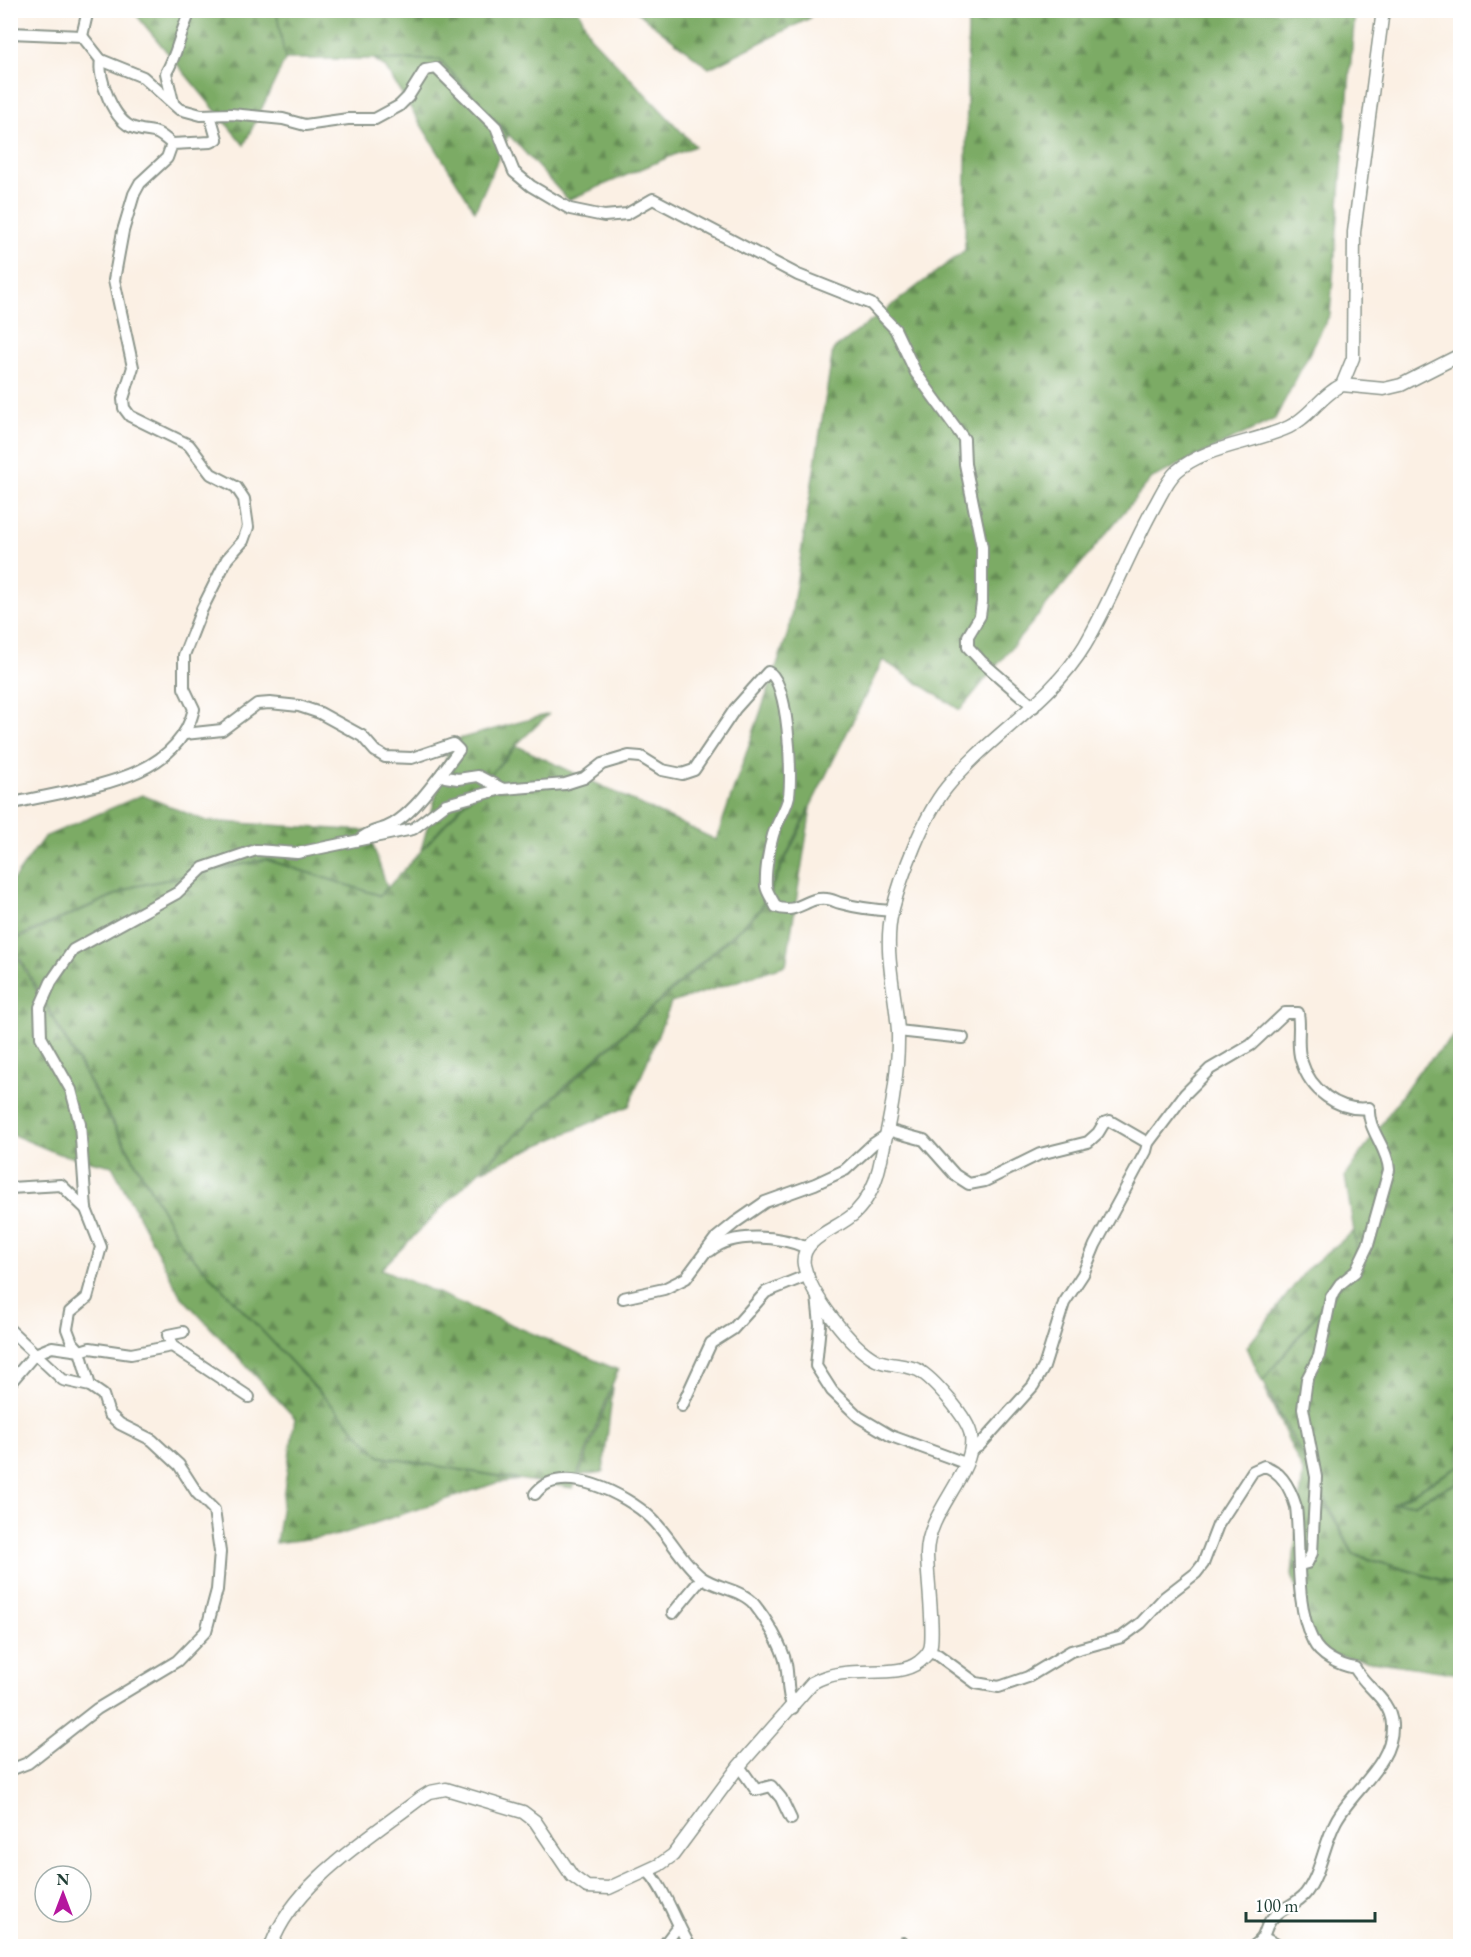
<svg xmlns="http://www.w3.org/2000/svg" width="1471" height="1957" font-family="'EB Garamond',serif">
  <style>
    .forest { fill: url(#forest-firs); stroke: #4e744c; stroke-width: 1.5 }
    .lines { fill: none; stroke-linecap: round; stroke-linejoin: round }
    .minor-casing { stroke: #8d968c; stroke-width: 14 }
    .tertiary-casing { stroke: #8d968c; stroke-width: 15 }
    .minor { stroke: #fff; stroke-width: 10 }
    .tertiary { stroke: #fff; stroke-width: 12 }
  </style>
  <defs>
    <pattern id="forest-firs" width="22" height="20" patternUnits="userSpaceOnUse" patternTransform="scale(1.5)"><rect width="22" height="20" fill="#7cab65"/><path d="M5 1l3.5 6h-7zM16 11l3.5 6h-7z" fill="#658c54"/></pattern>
  </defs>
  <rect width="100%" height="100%" fill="#fff"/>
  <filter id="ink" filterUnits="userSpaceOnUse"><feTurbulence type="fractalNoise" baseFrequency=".0167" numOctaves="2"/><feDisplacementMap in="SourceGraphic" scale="12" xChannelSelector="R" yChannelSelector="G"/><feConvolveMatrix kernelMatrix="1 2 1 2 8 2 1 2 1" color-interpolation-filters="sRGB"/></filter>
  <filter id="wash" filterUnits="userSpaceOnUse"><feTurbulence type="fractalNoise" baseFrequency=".008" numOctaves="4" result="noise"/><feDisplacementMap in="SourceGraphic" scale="24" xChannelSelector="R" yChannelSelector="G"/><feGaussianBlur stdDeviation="1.35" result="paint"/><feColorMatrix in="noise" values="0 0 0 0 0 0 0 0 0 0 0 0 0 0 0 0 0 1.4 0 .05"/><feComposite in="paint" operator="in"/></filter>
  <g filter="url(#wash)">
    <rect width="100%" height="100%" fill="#fbf0e4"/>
    <g class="forest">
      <path d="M133 11H276L285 60 244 145Z"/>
      <path d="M277 11H579L590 36 695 146 568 200 440 59H285Z"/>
      <path d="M809 11 810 18 709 68 636 11Z"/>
      <path d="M968 11H1355L1330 314 1275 419 1152 478 960 710 883 660 759 910 554 1096 381 1269 618 1370 572 1488 380 1456 184 1247 11 942 134 887 266 860 380 896 517 746 716 840 789 630 833 350 965 250Z"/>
      <path d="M375 60H439L508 136 475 211 385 67Z"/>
      <path d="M549 714 516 745 421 850 451 741Z"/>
      <path d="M142 795 206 821 368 831 387 887 380 895 266 859 134 886 11 940V883L44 837Z"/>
      <path d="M811 808 786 965 671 1003 629 1106 482 1170 555 1097 760 911Z"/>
      <path d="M10 944 183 1247 380 1457 519 1480 496 1483 339 1535 276 1543 295 1418 180 1295 112 1166 59 1154 11 1134Z"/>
      <path d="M1460 1030V1465L1392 1504H1414L1460 1482V1585L1354 1554 1263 1381 1359 1263 1345 1176 1418 1072Z"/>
      <path d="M1353 1232 1358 1262 1262 1381 1247 1347 1307 1269Z"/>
      <path d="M613 1387 603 1472 579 1475Z"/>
      <path d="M1265 1389 1353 1555 1460 1586V1674L1316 1653 1292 1575 1303 1472Z"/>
      <path d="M1460 1466V1481L1413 1503H1396Z"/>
    </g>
  </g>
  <g filter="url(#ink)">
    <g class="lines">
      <g class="minor-casing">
        <g id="minor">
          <path d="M10 33 82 36 101 60 143 77 179 109 201 115 231 114 283 119 305 125 348 119H375L399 106 408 97 425 70 436 68 496 127 514 172 531 186 570 209 604 216 627 214 653 199 798 275 871 304 895 329 916 373 964 439 965 464 982 547V602L980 616 968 636V647L981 661 1034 707"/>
          <path d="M82 36 88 10"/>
          <path d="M101 60C97 78 114 122 134 128 156 135 151 126 172 144"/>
          <path d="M173 102 166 73C178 53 180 31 191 10"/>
          <path d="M185 734 222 730 257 704 270 703 299 706 320 713 362 736 375 751 385 757 412 758 453 744 459 750 442 773 445 777 458 779 478 776 503 789 565 784 584 778 602 764 629 756 641 757 662 770 682 774 694 770 735 709 768 672C789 680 792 775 789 796 786 810 777 822 773 835 769 849 765 871 766 886 767 893 773 900 776 907 799 915 806 896 827 899 831 899 836 902 840 903 858 908 875 910 893 911"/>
          <path d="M10 804C73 787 175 786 194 709L184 688V655L202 609 227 559 243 541 248 527 244 499 236 487 211 474 189 445 130 416 124 408 123 399 133 367 114 280 123 231 134 194 140 183 167 158 172 144 211 142 217 139 210 115"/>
          <path d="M359 840C373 828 380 832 393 824 414 811 427 791 442 773"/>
          <path d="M898 1031 963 1038"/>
          <path d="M887 1130 924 1140 955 1175 969 1184 985 1181 1040 1154 1088 1142 1098 1133 1104 1123 1110 1121 1148 1143"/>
          <path d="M10 1188 61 1185 86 1209 101 1247 87 1298 70 1312 67 1329 72 1342 80 1351 90 1386"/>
          <path d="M86 1209 80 1124 71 1090 41 1037 40 1007 51 982 73 950 177 893 203 868 256 850 297 853 413 829 446 804 502 789"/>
          <path d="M710 1251C733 1231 782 1236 807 1248"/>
          <path d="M817 1296 820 1325 816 1366 832 1391 859 1417 891 1436 965 1463"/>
          <path d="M623 1298 664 1289 686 1278 715 1239 736 1222 765 1202 815 1184 845 1170 873 1144 885 1136"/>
          <path d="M10 1330 63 1380 90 1386 103 1395 109 1414 120 1424 152 1440 179 1465 197 1493 214 1510 220 1552 217 1590 206 1631 177 1661 97 1709 28 1763 10 1770"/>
          <path d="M172 1346 168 1335 183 1332"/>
          <path d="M10 1383 35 1354 52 1347 80 1351 90 1348 131 1354 172 1346 249 1397"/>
          <path d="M682 1406 711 1343 733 1329 766 1292 808 1275"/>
          <path d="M970 1451 979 1446 1033 1386 1044 1367 1064 1303 1083 1274 1095 1245 1146 1151 1148 1143 1185 1094 1210 1069 1251 1045 1285 1013H1298C1301 1029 1296 1045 1301 1060 1310 1090 1338 1112 1369 1108 1367 1129 1388 1148 1389 1170L1368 1245 1355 1272 1340 1284 1331 1297 1319 1356 1307 1379 1303 1408 1316 1477 1312 1553 1307 1563 1300 1565"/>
          <path d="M535 1494C560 1460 627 1495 651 1518 670 1536 681 1561 701 1577 716 1588 743 1590 754 1604 766 1619 782 1645 786 1664 789 1680 786 1692 793 1708"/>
          <path d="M673 1613 702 1578"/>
          <path d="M929 1652 938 1655 976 1683 999 1687 1028 1677 1071 1651 1122 1637 1141 1623 1165 1597 1196 1573 1203 1564 1218 1525 1253 1471 1264 1466C1282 1471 1291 1490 1296 1507 1301 1548 1294 1604 1313 1641 1320 1656 1339 1665 1355 1668 1366 1688 1390 1699 1392 1724 1394 1764 1353 1789 1336 1821 1324 1843 1321 1873 1306 1893 1297 1905 1279 1908 1270 1921 1262 1933 1268 1935 1254 1946"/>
          <path d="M739 1766 756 1790 771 1786 781 1798 791 1819"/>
          <path d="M647 1871C661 1880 678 1928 690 1946"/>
          <path d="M1264 1938 1279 1946"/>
          <path d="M903 1943V1946"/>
          <path d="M663 1946 677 1928"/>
        </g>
      </g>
      <g class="tertiary-casing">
        <g id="tertiary">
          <path d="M1342 385 1384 389 1401 385 1460 355"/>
          <path d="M271 1946C294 1882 369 1838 422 1797L430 1792 446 1789 523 1812 535 1821 572 1876 587 1887 609 1888 659 1865 673 1855 739 1766 812 1683C848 1662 894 1681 919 1662 924 1658 928 1654 930 1649 935 1635 927 1575 927 1554 927 1511 976 1473 971 1436 969 1419 933 1378 918 1370 905 1364 889 1366 876 1360 850 1347 810 1293 804 1265 799 1238 839 1229 855 1213 867 1201 875 1185 879 1168 889 1124 899 1078 898 1032 896 994 883 951 892 912 901 876 924 815 947 787 989 735 1050 703 1085 645 1111 601 1129 552 1154 507 1161 495 1167 480 1177 471 1205 446 1255 443 1289 427 1310 417 1321 395 1342 385L1353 358 1354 232 1383 10"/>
        </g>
      </g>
      <use href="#minor" class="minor"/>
      <use href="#tertiary" class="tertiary"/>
    </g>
  </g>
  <rect width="1471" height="1957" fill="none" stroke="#fff" stroke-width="36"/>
  <g transform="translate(63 1894)"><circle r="28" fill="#ffffff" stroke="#a5b1ae" stroke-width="1.5"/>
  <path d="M0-4.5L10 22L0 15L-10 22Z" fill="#b5179e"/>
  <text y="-9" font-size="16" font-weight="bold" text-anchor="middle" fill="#1f3d34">N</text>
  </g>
  <path d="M1246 1912v9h129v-9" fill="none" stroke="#1f3d34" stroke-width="3"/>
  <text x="1255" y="1912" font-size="18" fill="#1f3d34" stroke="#ffffff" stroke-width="4.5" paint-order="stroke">100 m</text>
</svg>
